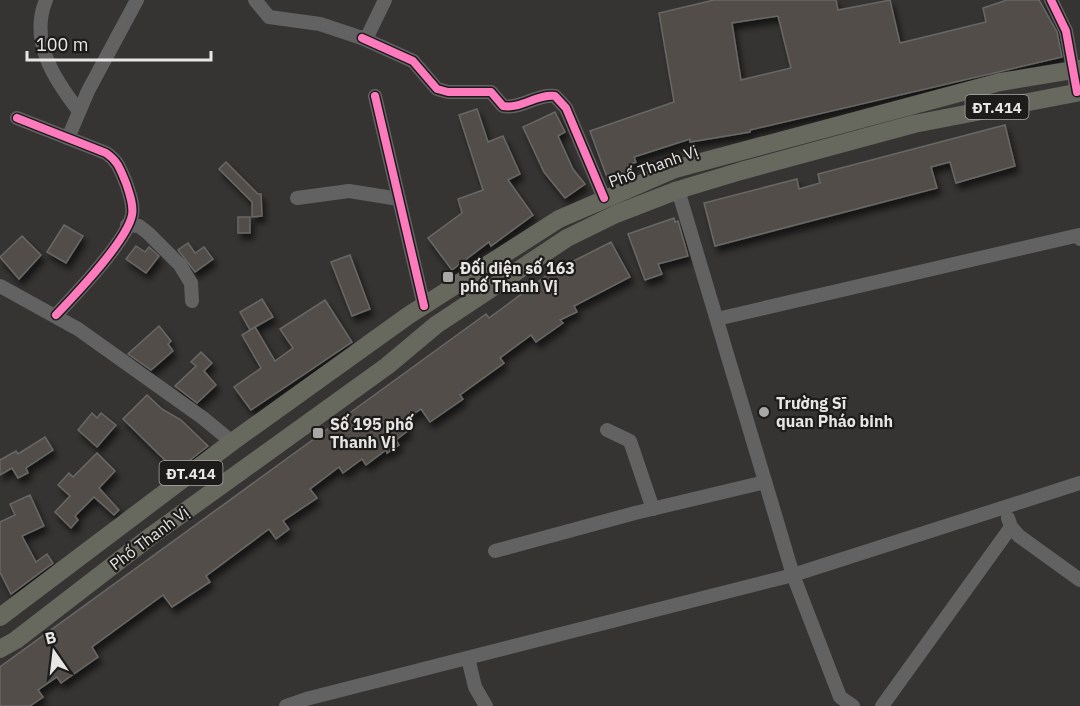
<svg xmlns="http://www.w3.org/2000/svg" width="1080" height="706" font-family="'IBM Plex Sans',sans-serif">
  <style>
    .building { fill: #534e48; stroke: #686766; stroke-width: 1.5; fill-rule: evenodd; filter: url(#shadow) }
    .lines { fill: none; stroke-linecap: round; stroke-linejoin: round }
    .minor { stroke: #636262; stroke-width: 14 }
    .major { stroke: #67685e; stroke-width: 18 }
    .cycleway-casing { stroke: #1e1c1b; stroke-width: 11 }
    .cycleway { stroke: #fd7abc; stroke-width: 8 }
    .poi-dot { fill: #a9a8a6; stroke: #1e1c1b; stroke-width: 2 }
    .labels { text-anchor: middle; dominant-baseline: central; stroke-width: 4.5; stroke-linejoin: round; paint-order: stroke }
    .shield { fill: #1e1c1b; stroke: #aba9a8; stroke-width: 1.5 }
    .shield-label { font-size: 15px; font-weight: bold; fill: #e7e6e4 }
    .street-label { font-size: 16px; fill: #e7e6e4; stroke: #1e1c1b }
    .poi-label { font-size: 16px; font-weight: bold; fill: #e7e6e4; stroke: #1e1c1b; text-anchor: start }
  </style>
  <defs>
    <filter id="shadow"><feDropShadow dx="3.5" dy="6" stdDeviation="3" flood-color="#0009"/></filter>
  </defs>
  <rect width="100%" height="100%" fill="#363433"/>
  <g class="building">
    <path d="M714 0H836L838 10 890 0 900 43 986 22 983 8 1007 0H1039L1057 32 1062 57 750 130V132L690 142V139L634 157 636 162 629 165 632 172 608 180 590 131 674 102 659 13ZM778 16 791 68 741 80 732 23Z"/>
    <path d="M477 109 488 142 503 136 520 174 508 180 533 215 491 246 489 242 452 270 428 238 462 213 458 199 483 190 459 115Z"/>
    <path d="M555 112 565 132 558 136 573 169 585 184 565 198 544 172 523 127Z"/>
    <path d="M1005 125 1015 166 956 183 950 162 931 167 937 188 715 246 704 203 797 179 799 189 820 183 818 174Z"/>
    <path d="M226 162 258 194H261L262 216 252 217V202L219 169Z"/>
    <rect x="238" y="217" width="12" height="16"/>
    <path d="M674 218 675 222 678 221 688 256 658 264 662 274 645 280 628 234Z"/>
    <path d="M64 225 83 236 66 263 47 252Z"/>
    <path d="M22 236 41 255 19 279 0 257Z"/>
    <path d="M611 242 630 277 574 306 577 312 560 320 563 323 536 342 531 335 500 358 504 363 460 395 463 399 430 422 421 409 402 422 409 430 396 440 399 445 387 453 386 450 366 465 362 459 343 473 339 467 310 489 317 498 283 521 289 529 276 539 269 529 206 576 210 582 172 607 163 595 92 647 98 657 61 683 57 677 38 690 43 697 30 706H0V667L486 314 489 318 550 273Z"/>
    <path d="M188 243 195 253 204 247 213 259 195 272 178 250Z"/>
    <path d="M136 246 145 252 149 247 159 256 146 273 126 259Z"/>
    <path d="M350 255 370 309 352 316 331 262Z"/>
    <path d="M262 299 273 317 250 330 240 312Z"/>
    <path d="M325 300 352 342 251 410 234 387 261 368 242 335 255 327 275 361 293 348 280 329Z"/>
    <path d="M159 326 171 341 168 344 173 351 151 370 128 354Z"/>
    <path d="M201 352 212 363 204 371 216 385 197 403 175 386 196 366 191 362Z"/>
    <path d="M147 395 162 409 181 420 208 446 176 471 123 419Z"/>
    <path d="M92 413 97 418 101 413 116 425 97 447 78 430Z"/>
    <path d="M45 437 53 450 26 468 28 473 18 478 12 468 0 475V460L16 451 18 454Z"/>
    <path d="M97 453 115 471 99 488 119 510 114 515 94 497 75 516 78 520 71 528 55 512 70 496 58 485 69 473 73 477Z"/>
    <path d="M30 495 44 526 22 536 36 562 47 554 53 563 11 594 0 572V522L15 515 10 504Z"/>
  </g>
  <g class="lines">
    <g class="minor">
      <path d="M46 0C29 41 54 79 79 111"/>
      <path d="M255 0 269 17 320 24 362 38 367 37 385 0"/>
      <path d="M1051 0 1066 31 1077 92"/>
      <path d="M362 38 413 61 437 89 448 92H491L503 106C522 109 536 94 555 96L566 108 604 198"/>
      <path d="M375 96 424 306"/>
      <path d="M17 118 106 153C118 161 120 169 126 183 129 192 134 205 132 215 127 241 75 295 56 315"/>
      <path d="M68 138 88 91 137 0"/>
      <path d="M678 190 793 575 840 697 853 706"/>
      <path d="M297 198 349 191 399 199"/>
      <path d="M127 225 139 226 148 233 180 265 191 283 192 301"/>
      <path d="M0 286 78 329 203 418 232 442"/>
      <path d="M717 319 1079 235 1080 239"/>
      <path d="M607 430 630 441 653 509"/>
      <path d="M1008 518 1011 527 1019 536 1080 580"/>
      <path d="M495 551 635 513 765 482"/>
      <path d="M468 658 475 687 486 706"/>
      <path d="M286 706 306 699 793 575 1080 483"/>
      <path d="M882 706 1011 527"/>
    </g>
    <g class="major">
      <path d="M0 617 232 442 409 315 559 219 675 169 1000 82 1080 69"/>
      <path d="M0 649 16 640 151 536 387 366 436 325 567 238 616 214 678 190 741 171 914 124 1080 92"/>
    </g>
    <g class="cycleway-casing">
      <g id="cycleway">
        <path d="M1051 0 1066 31 1077 92"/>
        <path d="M362 38 413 61 437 89 448 92H491L503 106C522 109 536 94 555 96L566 108 604 198"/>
        <path d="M375 96 424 306"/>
        <path d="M17 118 106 153C118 161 120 169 126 183 129 192 134 205 132 215 127 241 75 295 56 315"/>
      </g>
    </g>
    <use href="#cycleway" class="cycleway"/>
  </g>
  <g class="poi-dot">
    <rect x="442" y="271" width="12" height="12" rx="3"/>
    <circle cx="764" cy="412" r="6"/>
    <rect x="312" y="427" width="12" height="12" rx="3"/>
  </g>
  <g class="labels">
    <g class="shield">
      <rect x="965.5" y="95" width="63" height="24" rx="4.5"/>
      <rect x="159.5" y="461" width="63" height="24" rx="4.5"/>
    </g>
    <g class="shield-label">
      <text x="997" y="107">ĐT.414</text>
      <text x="191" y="473">ĐT.414</text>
    </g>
    <g class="street-label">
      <text transform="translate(653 166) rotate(-20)">Phố Thanh Vị</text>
      <text transform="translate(149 538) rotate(-37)">Phố Thanh Vị</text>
    </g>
    <g class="poi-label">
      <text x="460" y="268">Đối diện số 163<tspan x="460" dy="18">phố Thanh Vị</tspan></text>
      <text x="776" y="403">Trường Sĩ<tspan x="776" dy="18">quan Pháo binh</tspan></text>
      <text x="330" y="424">Số 195 phố<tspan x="330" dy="18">Thanh Vị</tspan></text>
    </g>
  </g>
  <g transform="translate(54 652) rotate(346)" stroke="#1e1c1b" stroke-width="4.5" paint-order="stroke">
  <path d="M0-4.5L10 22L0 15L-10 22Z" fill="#e7e6e4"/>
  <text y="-9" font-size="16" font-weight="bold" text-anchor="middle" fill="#e7e6e4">B</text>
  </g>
  <path d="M27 51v9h184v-9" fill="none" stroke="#e7e6e4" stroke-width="3"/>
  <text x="36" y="51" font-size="18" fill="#e7e6e4" stroke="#1e1c1b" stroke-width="4.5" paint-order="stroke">100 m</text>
</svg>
